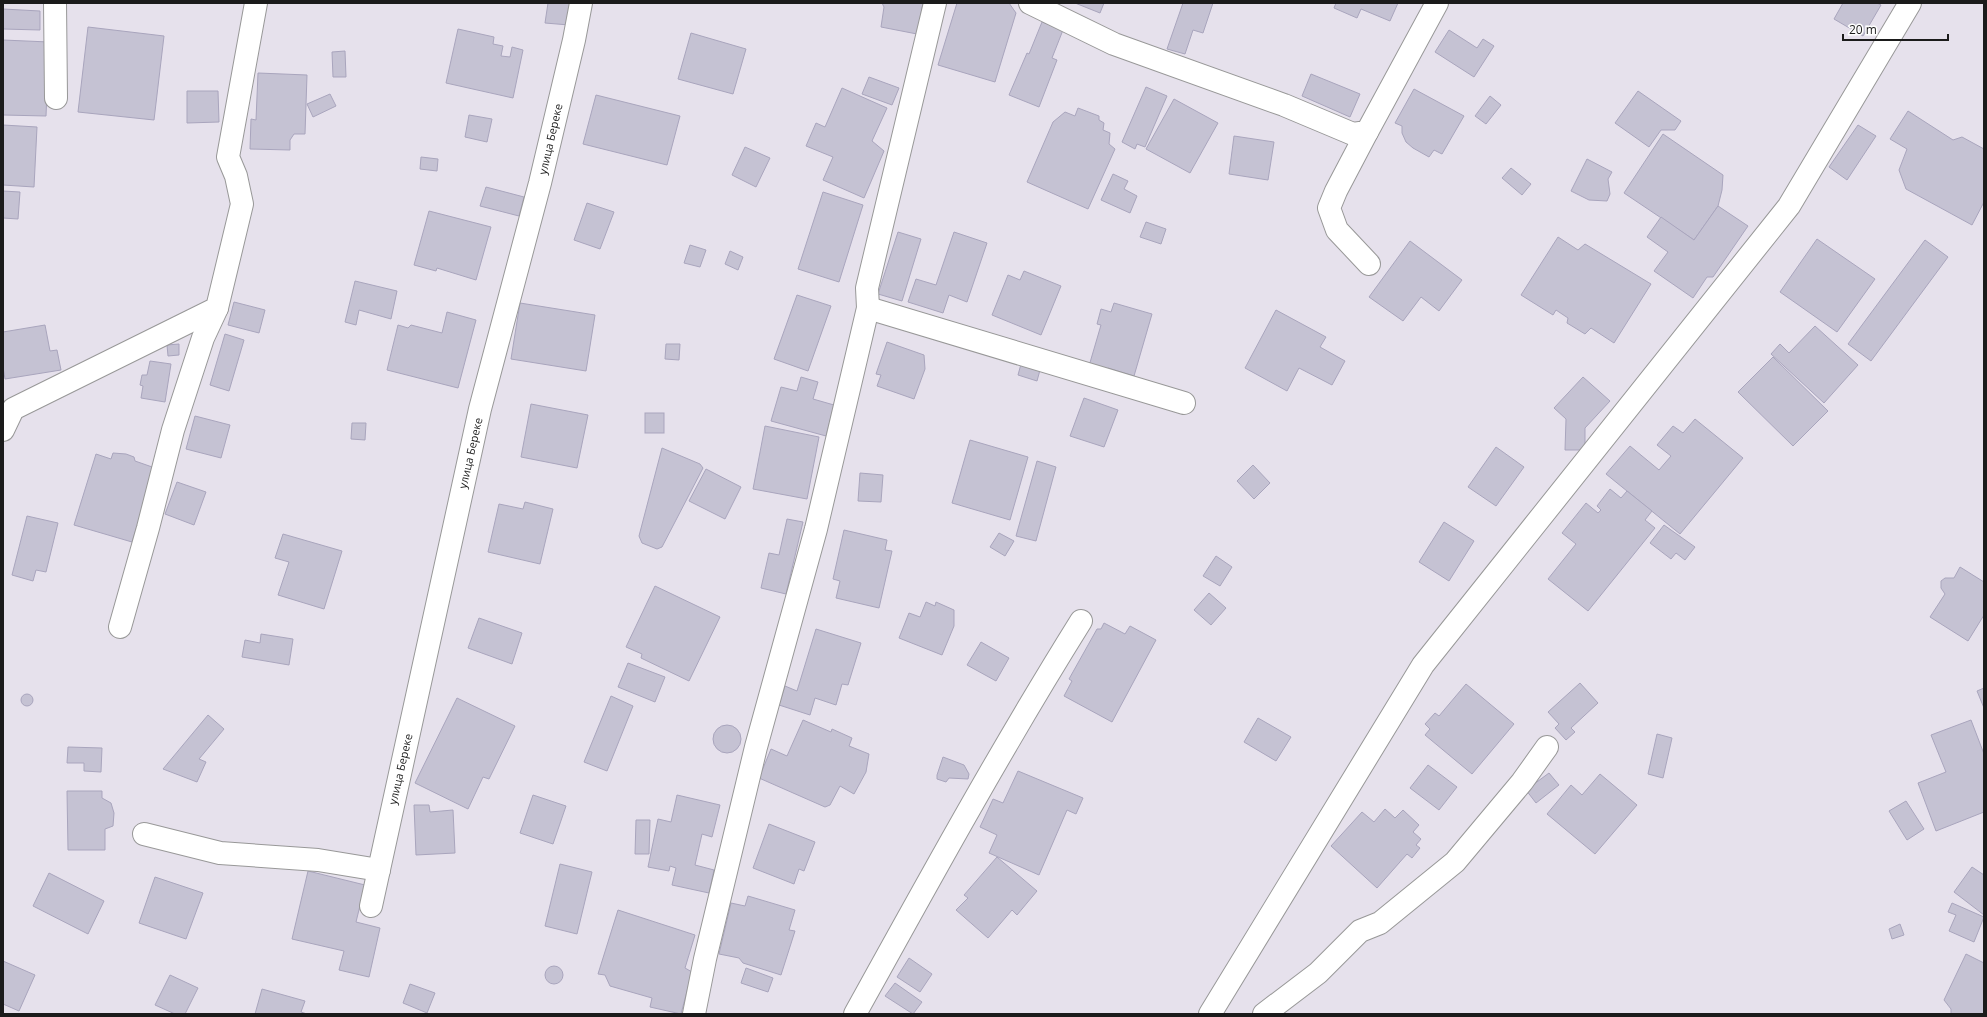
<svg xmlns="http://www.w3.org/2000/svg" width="1987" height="1017" font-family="'Open Sans',sans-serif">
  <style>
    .building { fill: #c5c2d3; stroke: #a9a5bd }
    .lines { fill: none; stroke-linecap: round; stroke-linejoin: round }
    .minor-casing { stroke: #989898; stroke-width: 24 }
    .minor { stroke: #fff; stroke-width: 22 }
    .labels { text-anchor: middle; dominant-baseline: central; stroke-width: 3; stroke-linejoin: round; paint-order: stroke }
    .street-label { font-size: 11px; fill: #1b1b1b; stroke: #fff }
  </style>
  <rect width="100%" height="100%" fill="#e6e1ec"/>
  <g class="building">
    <path d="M548 3H571L569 25 545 23Z"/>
    <path d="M882 3H923L917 34 881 27 884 7Z"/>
    <path d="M957 3H1009L1016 13 995 82 938 65Z"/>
    <path d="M1075 3H1104L1100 13Z"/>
    <path d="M1183 3H1213L1203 33 1193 30 1185 54 1167 49Z"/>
    <path d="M1336 3H1398L1390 21 1361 9 1357 18 1334 8Z"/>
    <path d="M1843 3H1877L1881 5 1863 36 1834 19Z"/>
    <path d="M3 9 40 11V30L3 29Z"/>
    <path d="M1042 22 1063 30 1052 58 1057 60 1039 107 1009 95 1027 53 1029 54Z"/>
    <path d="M88 27 164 36 154 120 78 112Z"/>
    <path d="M458 29 494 37 493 44 503 46 501 56 510 57 512 47 523 50 513 98 446 83Z"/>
    <path d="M1449 30 1477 48 1483 39 1494 46 1474 77 1435 52Z"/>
    <path d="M691 33 746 49 733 94 678 79Z"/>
    <path d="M3 40 49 42 46 116 3 115Z"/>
    <path d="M345 51 346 77H333L332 52Z"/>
    <path d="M258 73 307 75 305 134H294L290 140V150L250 149 251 119 256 120Z"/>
    <path d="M1311 74 1360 94 1350 117 1302 96Z"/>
    <path d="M869 77 899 88 892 105 862 94Z"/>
    <path d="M1146 87 1167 96 1145 147 1137 144 1135 149 1122 142Z"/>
    <path d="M842 88 887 108 872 141 884 151 864 198 823 180 833 157 806 146 816 123 825 127Z"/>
    <path d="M1414 89 1464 116 1442 154 1434 150 1429 157 1413 148 1406 142 1402 133V126L1395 123Z"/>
    <path d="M187 91H218L219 122 187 123Z"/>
    <path d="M1638 91 1681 121 1675 130H1661L1649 147 1615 123Z"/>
    <path d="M330 94 336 106 313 117 307 104Z"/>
    <path d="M596 95 680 116 667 165 583 144Z"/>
    <path d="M1490 96 1501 105 1486 124 1475 116Z"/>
    <path d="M1174 99 1218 123 1190 173 1146 149Z"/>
    <path d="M1078 108 1099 116V120L1104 123 1103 130 1110 133 1109 144 1115 149 1088 209 1027 182 1053 122 1065 112 1075 116Z"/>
    <path d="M1908 111 1953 140 1962 137 1984 149V202L1972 225 1906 189 1899 170 1907 149 1890 139Z"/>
    <path d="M469 115 492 119 487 142 465 137Z"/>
    <path d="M3 125 37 127 34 187 3 185Z"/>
    <path d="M1858 125 1876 136 1847 180 1829 167Z"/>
    <path d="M1663 134 1723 175 1722 190 1718 206 1694 240 1624 193Z"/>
    <path d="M1234 136 1274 142 1268 180 1229 174Z"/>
    <path d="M745 147 770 158 756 187 732 175Z"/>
    <path d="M421 157 438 159 437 171 420 169Z"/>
    <path d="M1587 159 1612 172 1608 179 1610 194 1607 201 1589 200 1571 191Z"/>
    <path d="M1511 168 1531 184 1522 195 1502 178Z"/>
    <path d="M1113 174 1128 181 1124 189 1137 196 1130 213 1101 200Z"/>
    <path d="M486 187 524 197 519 216 480 206Z"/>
    <path d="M3 191 20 192 18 219 3 218Z"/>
    <path d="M823 192 863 205 839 282 798 269Z"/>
    <path d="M587 203 614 212 600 249 574 240Z"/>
    <path d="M1718 206 1748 226 1713 277H1707L1693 298 1654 271 1668 252 1647 237 1661 217 1694 240Z"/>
    <path d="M429 211 491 227 476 280 437 268 436 271 414 265Z"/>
    <path d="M1146 222 1166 229 1161 244 1140 237Z"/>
    <path d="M898 232 921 239 902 301 878 294Z"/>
    <path d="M954 232 987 243 967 302 949 295 943 313 908 302 916 279 936 285Z"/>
    <path d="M1558 237 1578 250 1585 244 1651 284 1614 343 1591 328 1585 334 1567 323 1568 318 1556 310 1553 315 1521 295Z"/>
    <path d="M1817 239 1875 279 1837 332 1780 292Z"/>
    <path d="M1925 240 1948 257 1871 361 1848 344Z"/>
    <path d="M1410 241 1462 280 1439 311 1421 297 1403 321 1369 297Z"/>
    <path d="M690 245 706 250 700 267 684 263Z"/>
    <path d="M730 251 743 257 738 270 725 264Z"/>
    <path d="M1024 271 1061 286 1041 335 992 315 1008 275 1020 280Z"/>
    <path d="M355 281 397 291 391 319 359 310 356 325 345 322Z"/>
    <path d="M797 295 831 306 808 371 774 359Z"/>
    <path d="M234 302 265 310 259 333 228 325Z"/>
    <path d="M520 303 595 315 586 371 511 359Z"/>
    <path d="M1114 303 1152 314 1134 376 1108 368 1107 371 1089 366 1101 325 1097 324 1101 309 1111 312Z"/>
    <path d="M1276 310 1326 337 1320 347 1345 361 1332 385 1299 368 1287 391 1245 368Z"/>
    <path d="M447 312 476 320 458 388 387 370 398 325 408 328 411 325 442 333Z"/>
    <path d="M45 325 50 351 57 350 61 370 5 379 3 367V332Z"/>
    <path d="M1815 326 1858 365 1824 403 1771 354 1780 344 1789 353Z"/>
    <path d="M225 334 244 340 229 391 210 385Z"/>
    <path d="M887 342 924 355 925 369 914 399 877 386 881 375 876 374Z"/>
    <path d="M179 344V355L168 356 167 345Z"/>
    <path d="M666 344H680L679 360 665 359Z"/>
    <path d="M1773 357 1828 411 1793 446 1738 392Z"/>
    <path d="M150 361 171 364 165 402 141 398 143 386 140 385 142 375H147Z"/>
    <path d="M1021 364 1040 370 1037 381 1018 375Z"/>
    <path d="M801 377 818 382 813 399 834 405 826 436 771 421 781 387 797 391Z"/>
    <path d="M1583 377 1610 401 1585 428V450H1565L1566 419 1554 408Z"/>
    <path d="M1084 398 1118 410 1104 447 1070 436Z"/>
    <path d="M531 404 588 415 577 468 521 457Z"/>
    <rect x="645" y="413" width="19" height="20"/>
    <path d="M195 416 230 425 221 458 186 449Z"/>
    <path d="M1695 419 1743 458 1680 534 1606 474 1630 446 1659 470 1671 456 1657 445 1673 426 1683 433Z"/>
    <path d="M352 423H366L365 440 351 439Z"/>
    <path d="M765 426 819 437 807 499 753 489Z"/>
    <path d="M970 440 1028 457 1010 520 952 503Z"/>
    <path d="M1496 447 1524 467 1496 506 1468 487Z"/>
    <path d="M662 448 700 464 703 468 662 547 657 549 642 543 639 536Z"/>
    <path d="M113 453 126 454 134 457 135 461 155 468 132 542 74 525 96 454 111 459Z"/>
    <path d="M1037 461 1056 467 1036 541 1016 536Z"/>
    <path d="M1253 465 1270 483 1254 499 1237 481Z"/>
    <path d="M706 469 741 487 725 519 689 501Z"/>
    <path d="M860 473 883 475 881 502 858 501Z"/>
    <path d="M177 482 206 492 194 525 165 514Z"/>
    <path d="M1610 489 1621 498 1627 491 1652 511 1645 520 1655 528 1588 611 1548 579 1576 544 1562 533 1586 503 1598 513 1601 510 1597 506Z"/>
    <path d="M525 502 553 509 540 564 488 552 499 504 523 509Z"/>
    <path d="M27 516 58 523 46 572 36 570 33 581 12 575Z"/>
    <path d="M787 519 803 522 786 594 761 588 769 553 779 555Z"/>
    <path d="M1444 522 1474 541 1449 581 1419 562Z"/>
    <path d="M1664 525 1695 547 1685 560 1676 553 1671 559 1650 543Z"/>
    <path d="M844 530 887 540 885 550 892 551 879 608 836 598 840 581 833 579Z"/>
    <path d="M999 533 1014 541 1005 556 990 547Z"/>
    <path d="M283 534 342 551 324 609 278 595 289 562 275 558Z"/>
    <path d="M1216 556 1232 567 1220 586 1203 576Z"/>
    <path d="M1960 567 1984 582V615L1968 641 1930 617 1945 594 1941 588V581L1945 578H1954Z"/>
    <path d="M655 586 720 617 689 681 641 658 642 654 626 647Z"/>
    <path d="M1209 593 1226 608 1211 625 1194 610Z"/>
    <path d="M926 602 935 606 936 602 954 610V626L942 655 899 638 909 613 920 617Z"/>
    <path d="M479 618 522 633 512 664 468 648Z"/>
    <path d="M1104 623 1125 634 1130 626 1156 640 1112 722 1064 696 1072 681 1069 679 1097 629H1101Z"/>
    <path d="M816 629 861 643 848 685 842 684 836 705 815 698 810 715 779 705 785 686 797 691Z"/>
    <path d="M261 634 293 639 289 665 242 657 245 640 260 643Z"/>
    <path d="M981 642 1009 658 996 681 967 665Z"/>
    <path d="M628 663 665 677 655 702 618 687Z"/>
    <path d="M1580 683 1598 703 1571 728 1575 732 1566 740 1555 728 1559 724 1548 712Z"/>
    <path d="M1466 684 1514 724 1472 774 1425 735 1430 729 1425 724 1435 713 1439 716Z"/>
    <path d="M1984 688V708L1977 691Z"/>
    <circle cx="27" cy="700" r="6"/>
    <path d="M611 696 633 706 607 771 584 762Z"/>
    <path d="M457 698 515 726 489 779 483 777 468 809 415 783Z"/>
    <path d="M208 715 224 729 199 759 206 762 197 782 163 769Z"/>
    <path d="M1258 718 1291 737 1276 761 1244 742Z"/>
    <path d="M803 720 831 732 832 729 852 738 849 746 869 754 866 772 854 794 840 786 830 805 825 807 759 778 771 749 787 756Z"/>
    <path d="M1971 720 1984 754V812L1936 831 1918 783 1946 772 1931 735Z"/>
    <circle cx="727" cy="739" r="14"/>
    <path d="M1657 734 1672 738 1663 778 1648 774Z"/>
    <path d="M68 747 102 748 101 772 84 771V763H67Z"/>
    <path d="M943 757 964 765 969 774 968 779 949 778 946 782 937 779V775Z"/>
    <path d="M1428 765 1457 787 1439 810 1410 788Z"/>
    <path d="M1018 771 1083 798 1076 814 1067 810 1039 875 989 853 997 835 980 827 993 799 1003 803Z"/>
    <path d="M1549 773 1559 785 1536 803 1526 790Z"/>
    <path d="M1600 774 1637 805 1595 854 1547 814 1571 785 1582 795Z"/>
    <path d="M67 791H102V798L111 803 114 813 113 826 105 829V850H68Z"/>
    <path d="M533 795 566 806 553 844 520 833Z"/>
    <path d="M677 795 720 805 712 837 702 834 695 865 714 870 709 893 672 885 676 868 670 866 669 871 648 867 658 819 671 822Z"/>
    <path d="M1906 801 1924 829 1907 840 1889 811Z"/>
    <path d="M414 805H429L430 812 453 810 455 853 416 855Z"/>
    <path d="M1385 809 1395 818 1403 810 1419 825 1413 832 1421 839 1416 845 1420 848 1412 858 1407 854 1377 888 1331 846 1362 812 1374 822Z"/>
    <path d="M636 820H650L649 854H635Z"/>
    <path d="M769 824 815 842 804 871 799 869 794 884 753 868Z"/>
    <path d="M997 857 1037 891 1017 915 1012 910 988 938 956 910 968 898 964 895Z"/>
    <path d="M560 864 592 872 577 934 545 926Z"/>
    <path d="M1972 867 1984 875V915L1954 892Z"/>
    <path d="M308 871 365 885 356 922 380 928 369 977 339 970 344 951 292 939Z"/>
    <path d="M49 873 104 901 88 934 33 906Z"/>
    <path d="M155 877 203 893 186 939 139 923Z"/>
    <path d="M748 896 795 910 789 930 795 931 781 975 743 963 739 958 719 954 731 903 745 906Z"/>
    <path d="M1952 903 1984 917 1974 942 1949 931 1956 915 1948 912Z"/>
    <path d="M618 910 695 935 685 968 692 972 681 1014 650 1007 652 998 610 986 605 975 598 974Z"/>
    <path d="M1900 924 1904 935 1892 939 1889 929Z"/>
    <path d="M1966 954 1984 963V1014H1951V1009L1944 1000Z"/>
    <path d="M909 958 932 974 920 992 897 977Z"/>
    <path d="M3 961 35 975 19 1011 3 1004Z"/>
    <circle cx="554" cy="975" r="9"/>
    <path d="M746 968 773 978 768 992 741 983Z"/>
    <path d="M170 975 198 988 185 1014H175L155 1005Z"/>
    <path d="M895 983 922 1002 913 1014 885 996Z"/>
    <path d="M410 984 435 993 427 1013 403 1003Z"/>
    <path d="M262 989 305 1001 301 1012 307 1014H255Z"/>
  </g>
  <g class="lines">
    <g class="minor-casing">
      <g id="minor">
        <path d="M55 3 56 98"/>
        <path d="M1030 3 1114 44 1284 105 1353 134 1367 132 1437 3"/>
        <path d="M1367 132 1336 191 1329 208 1337 230 1369 264"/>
        <path d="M868 308 1184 403"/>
        <path d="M3 430 13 409 217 308 242 204 236 176 228 157 256 3"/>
        <path d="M120 627 148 528 173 430 203 338 217 308"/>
        <path d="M144 834 220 853 318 860 379 870"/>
        <path d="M371 906 480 409 540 183 574 40 581 3"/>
        <path d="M694 1014 705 959 756 747 816 529 868 308 867 288 935 3"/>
        <path d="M855 1014C928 882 1001 749 1081 621"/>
        <path d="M1210 1014 1423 665 1789 206 1910 3"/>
        <path d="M1264 1014 1318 973 1360 931 1380 923 1455 862 1522 782 1547 747"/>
      </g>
    </g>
    <use href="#minor" class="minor"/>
  </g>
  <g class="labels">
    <g class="street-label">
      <text transform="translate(550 139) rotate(-77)">улица Береке</text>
      <text transform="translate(470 453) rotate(-77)">улица Береке</text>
      <text transform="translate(400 769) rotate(-77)">улица Береке</text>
    </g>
  </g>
  <rect width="1987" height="1017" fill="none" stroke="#1b1b1b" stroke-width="8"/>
  <path d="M1843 34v6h105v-6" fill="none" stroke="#1b1b1b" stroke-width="2"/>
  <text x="1849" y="34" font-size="12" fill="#1b1b1b" stroke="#ffffff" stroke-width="3" paint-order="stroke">20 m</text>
</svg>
